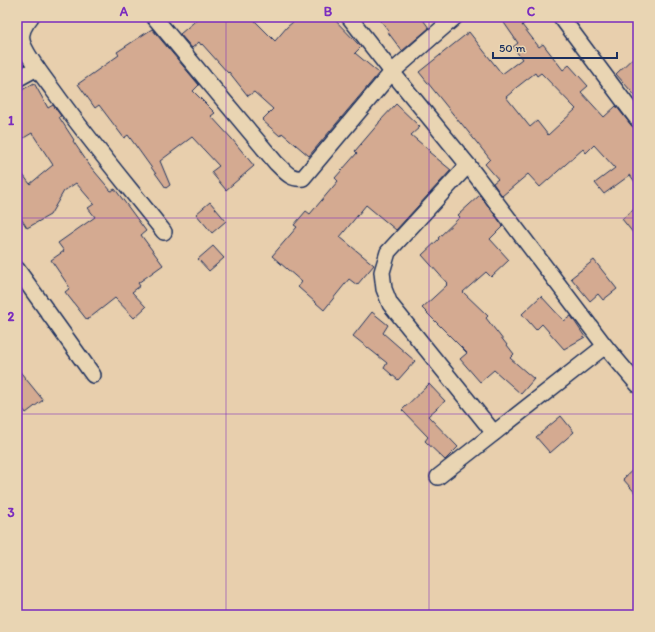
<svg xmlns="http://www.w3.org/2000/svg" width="655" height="632" font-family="Itim,sans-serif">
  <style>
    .building { fill: #d4aa91; stroke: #1b2f5e; fill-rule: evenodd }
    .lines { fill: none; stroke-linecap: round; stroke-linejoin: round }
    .minor-casing { stroke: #1b2f5e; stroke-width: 18 }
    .minor { stroke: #e9d5b3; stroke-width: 15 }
    .grid { fill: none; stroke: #7b2cbf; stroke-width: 1; stroke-opacity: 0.55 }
    .neatline { fill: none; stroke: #7b2cbf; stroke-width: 1.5 }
    .grid-label { font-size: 13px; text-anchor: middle; font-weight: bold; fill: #7b2cbf }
  </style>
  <rect width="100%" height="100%" fill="#e8cfad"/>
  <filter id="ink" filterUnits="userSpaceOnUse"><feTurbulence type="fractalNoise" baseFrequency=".025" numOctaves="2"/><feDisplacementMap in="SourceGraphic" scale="8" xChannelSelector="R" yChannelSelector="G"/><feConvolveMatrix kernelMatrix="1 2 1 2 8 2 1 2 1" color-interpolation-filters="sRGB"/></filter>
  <g filter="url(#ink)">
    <g class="building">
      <path d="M200 17H251L275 41 287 27 299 17H332L361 47 355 53 379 73 309 156 282 133 280 136 262 120 273 109 254 92 248 96 229 72 228 73 202 44 201 45 199 42 192 48 180 34Z"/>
      <path d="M378 17H421L429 28 402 51 387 31 388 30Z"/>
      <path d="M500 17H534L522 25 539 47 543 44 563 70 569 65 588 86 581 92 604 117 616 106 631 125 638 131V186L630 175 604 194 595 183 615 168 594 145 586 153 583 149 540 187 528 174 502 196 493 183 498 179 485 164 490 159 461 123V124L419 72 469 32 502 74 522 59 513 47 518 43ZM535 73 537 76 541 73 576 109 548 135 537 121 530 127 506 97 512 92V91Z"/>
      <path d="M152 29 199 85 193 91 215 113 211 116 232 139 254 166 226 190 211 172 219 166 192 137 160 161 170 185 166 188 128 135 124 138 99 105 95 108 78 84 119 55 117 52Z"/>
      <path d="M638 53V99L616 74Z"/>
      <path d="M34 83 48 108 53 105 61 116 59 117 74 140 73 141 90 166 111 191 115 189 146 231 141 235 163 265 138 283 140 286 132 292 146 307 134 318 115 298 87 320 65 292 70 288 51 260 64 251 58 243 95 217 88 208 94 204 76 183 64 191 50 215 27 228 17 212V167L30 184 53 165 32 133 17 142V93Z"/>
      <path d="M396 104 420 127 411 135 430 151 429 152 451 170 396 230 366 205 340 237 374 265 357 285 349 279 324 310 298 287 302 282 272 256 297 227 294 225 306 211 310 214 338 181 335 178 357 153 355 151 379 123V122Z"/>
      <path d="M480 195 503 226 490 239 509 260 491 277 486 272 463 292 488 316 486 318 514 354 510 358 534 379 521 394 494 370 480 382 460 359 467 353 422 308 447 285 446 284 447 283 422 255 439 239 438 238 460 217 458 215Z"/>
      <path d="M210 202 226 221 212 233 196 214Z"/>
      <path d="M638 206V239L622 219Z"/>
      <path d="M213 246 224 258 209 271 198 259Z"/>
      <path d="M594 260 617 289 603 300 598 294 590 301 571 278Z"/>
      <path d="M541 296 564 321 571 316 585 337 564 349 542 324 536 330 522 314Z"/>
      <path d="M372 312 388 325 383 333 415 361 398 380 384 368 387 363 353 336Z"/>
      <path d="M17 368 43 400 26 413 17 401Z"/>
      <path d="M429 384 445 401 428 416 458 447 445 460 425 441 428 437 402 410Z"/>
      <path d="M561 416 574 432 550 453 536 437Z"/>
      <path d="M638 465V496L623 479Z"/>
    </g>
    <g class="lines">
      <g class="minor-casing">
        <g id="minor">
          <path d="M31 17C25 24 20 32 22 41 25 54 45 79 53 90 88 139 127 185 164 232"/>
          <path d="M154 17 276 163C285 171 290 180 303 178L392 72 455 17"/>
          <path d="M349 17 392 72 468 165 605 346 638 385"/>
          <path d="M561 17 638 120"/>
          <path d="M17 79 37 68"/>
          <path d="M468 165 388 252 382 272 384 289 390 304 494 433"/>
          <path d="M17 269 93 375"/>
          <path d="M438 477 605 346"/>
        </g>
      </g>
      <use href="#minor" class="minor"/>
    </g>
  </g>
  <path class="grid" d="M226 17V615M429 17V615M17 218H638M17 414H638"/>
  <rect width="655" height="632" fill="none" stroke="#e9d5b3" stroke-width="44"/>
  <path d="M493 52v6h124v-6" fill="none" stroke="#1b2f5e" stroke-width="2"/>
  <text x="499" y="52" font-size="12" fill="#1b2f5e" stroke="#e9d5b3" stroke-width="3" paint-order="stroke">50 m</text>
  <rect x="22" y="22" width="611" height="588" class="neatline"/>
  <g class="grid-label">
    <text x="124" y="16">A</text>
    <text x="328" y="16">B</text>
    <text x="531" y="16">C</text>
    <text x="11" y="125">1</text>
    <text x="11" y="321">2</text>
    <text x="11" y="517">3</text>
  </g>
</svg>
